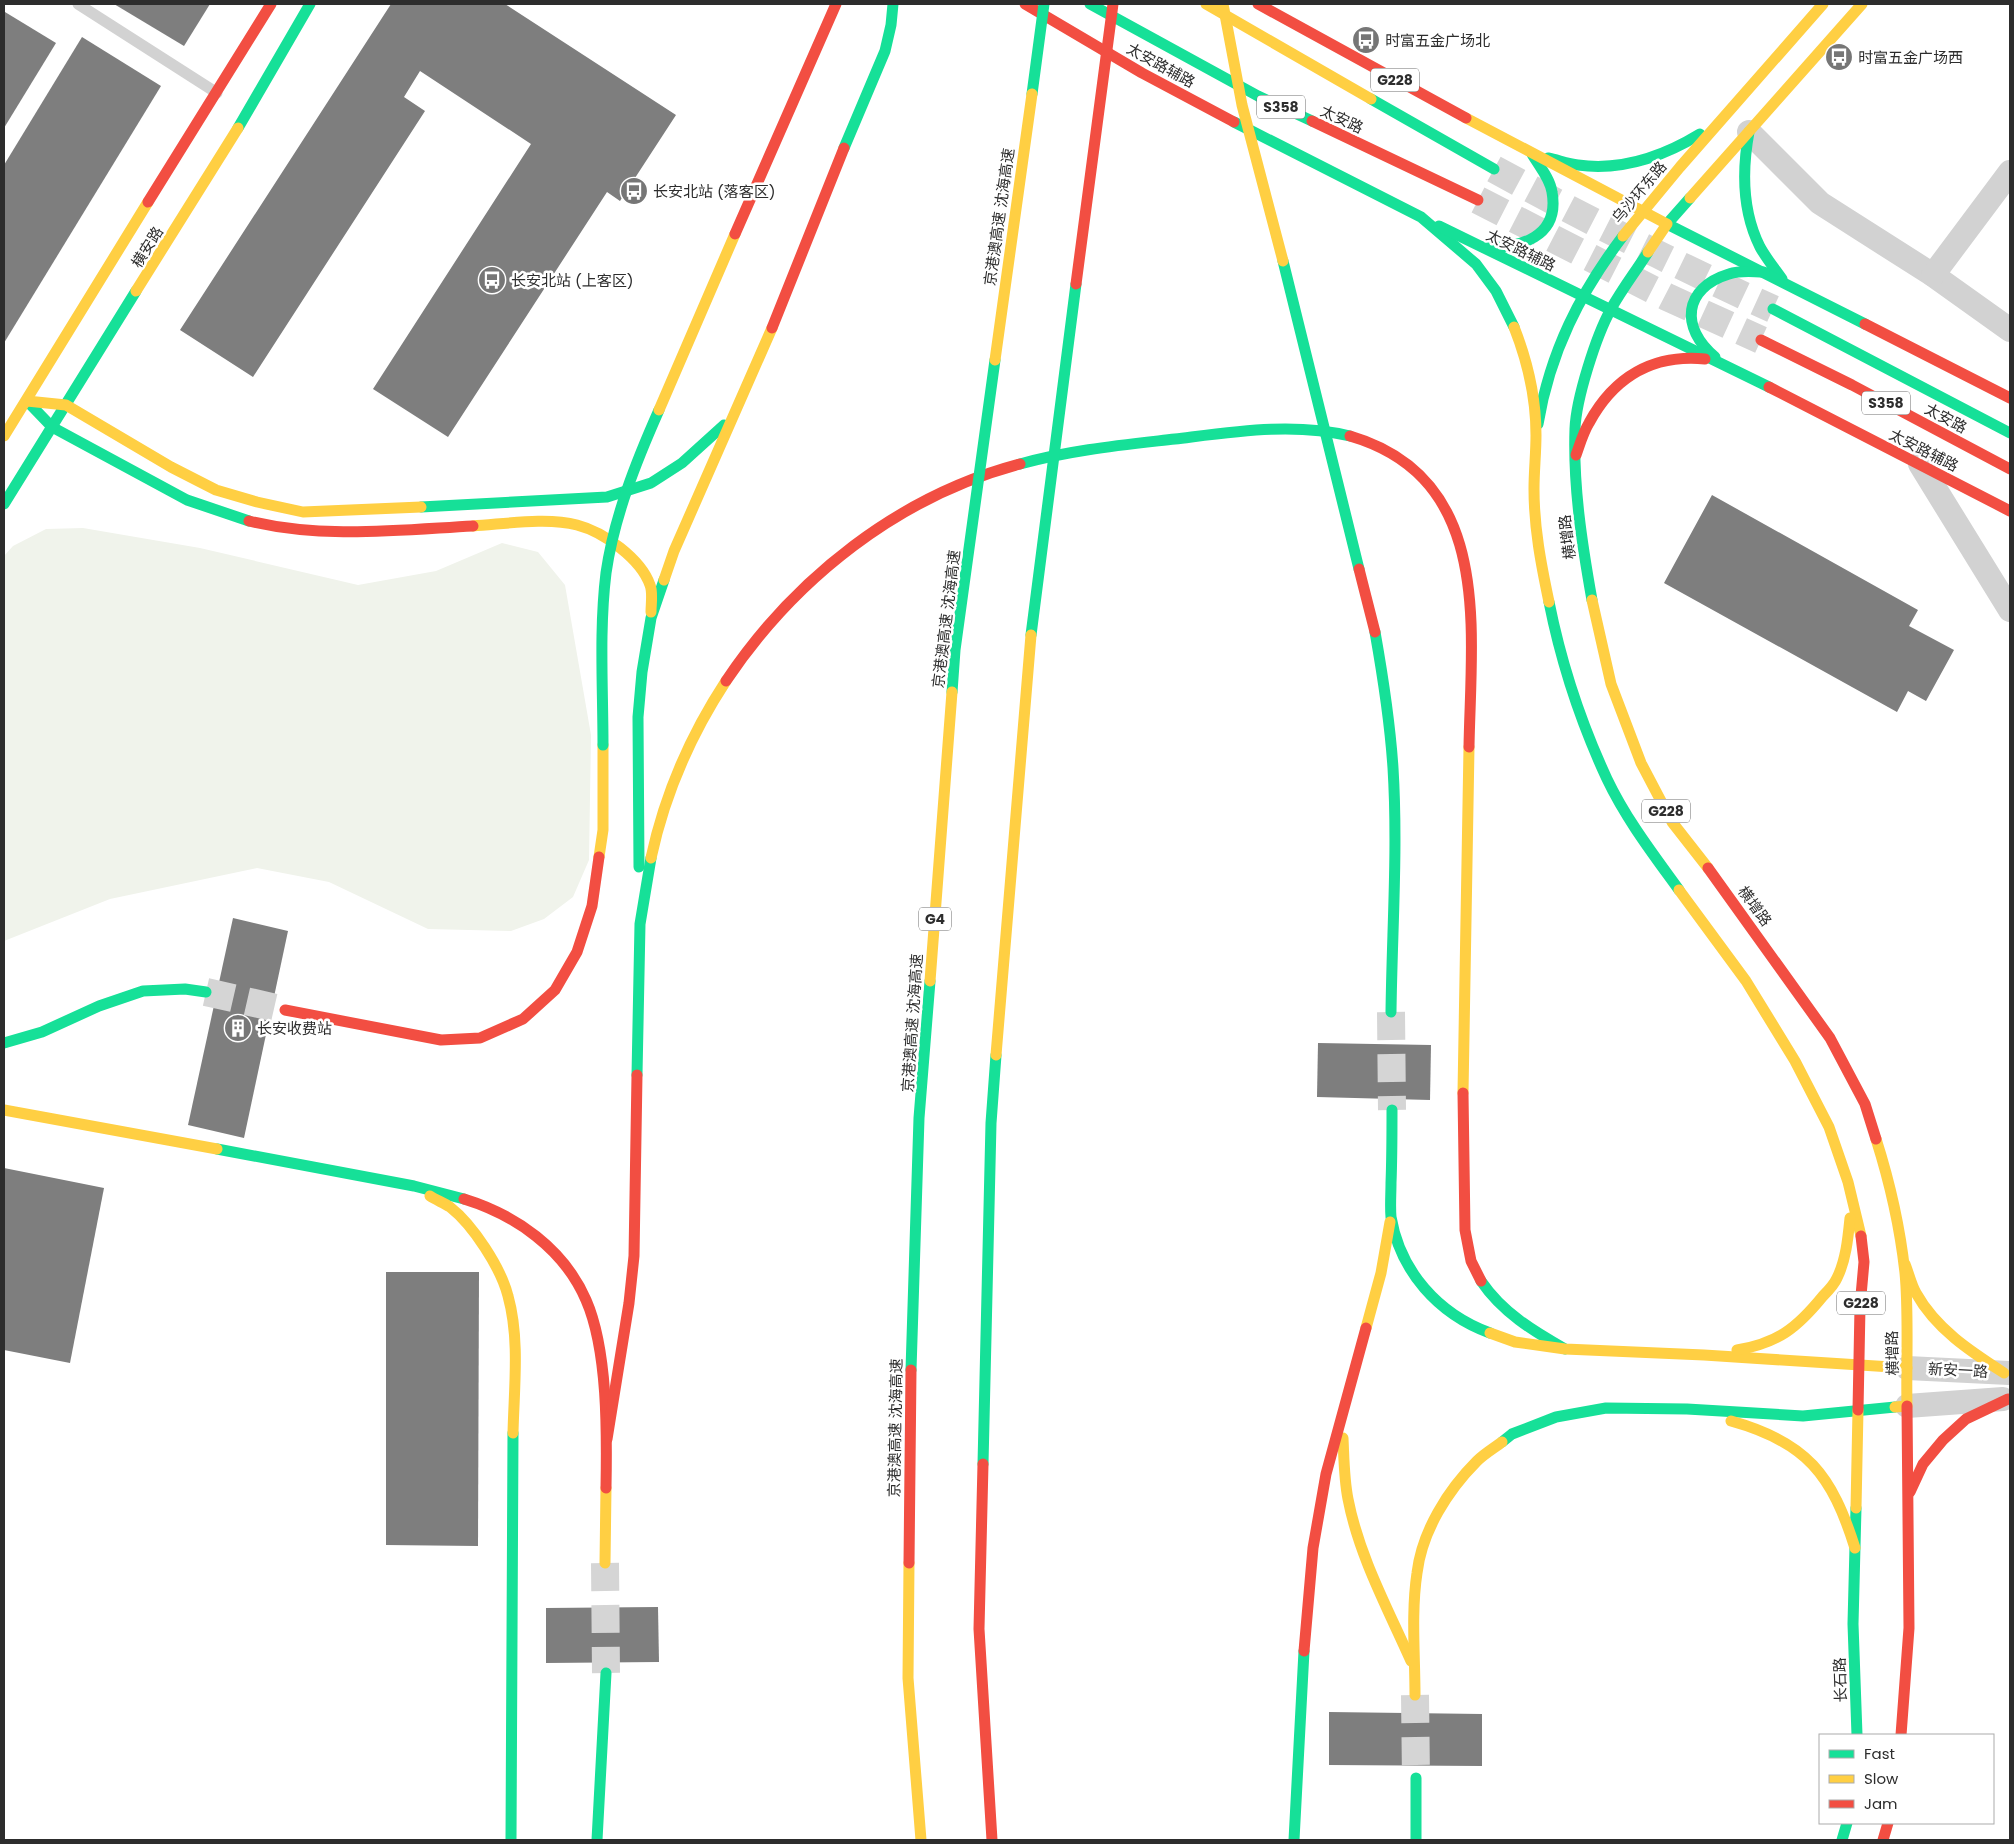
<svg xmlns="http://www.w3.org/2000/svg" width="2014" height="1844" font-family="Poppins,'Noto Sans SC',sans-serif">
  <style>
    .green { fill: #f0f3eb }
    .building { fill: #7e7e7e }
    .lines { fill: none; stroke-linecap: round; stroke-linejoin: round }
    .primary-tunnel { stroke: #d5d5d5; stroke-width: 28; stroke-dasharray: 28 14; stroke-linecap: butt }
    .highway-tunnel { stroke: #d5d5d5; stroke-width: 28; stroke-dasharray: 28 14; stroke-linecap: butt }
    .lane { stroke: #d2d2d2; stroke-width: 11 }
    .street { stroke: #d2d2d2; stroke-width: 24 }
    .fast { stroke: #16e098; stroke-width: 11 }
    .slow { stroke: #ffcf43; stroke-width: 11 }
    .jam { stroke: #f24e42; stroke-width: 11 }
    .fast-bridge { stroke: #16e098; stroke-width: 11 }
    .slow-bridge { stroke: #ffcf43; stroke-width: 11 }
    .jam-bridge { stroke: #f24e42; stroke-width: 11 }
    .labels { text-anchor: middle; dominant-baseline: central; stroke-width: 5; stroke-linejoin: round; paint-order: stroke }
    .shield { fill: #fff; stroke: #6c6c6c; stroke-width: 1 }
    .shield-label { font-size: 14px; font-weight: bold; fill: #2d2d2d }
    .poi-label { font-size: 15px; fill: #2d2d2d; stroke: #fff; text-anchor: start }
    .street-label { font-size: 15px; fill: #2d2d2d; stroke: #fff }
  </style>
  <rect width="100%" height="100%" fill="#fff"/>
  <path class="green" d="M83 528 200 548 358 585 436 571 502 543 538 552 565 585 591 735 589 860 573 897 544 919 511 931 428 929 329 882 257 868 110 899 4 941V556L13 546 46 529Z"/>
  <g class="building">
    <path d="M114 4H210L184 46Z"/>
    <path d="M391 4H505L676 115 620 201 607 192 448 437 373 389 531 144 420 71 404 97 425 111 253 377 180 330Z"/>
    <path d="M5 12 56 43 4 128V13Z"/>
    <path d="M82 37 161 86 4 343V165Z"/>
    <path d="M1712 495 1918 610 1909 626 1954 650 1926 701 1908 691 1897 712 1664 583Z"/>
    <path d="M233 918 288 931 244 1138 188 1125Z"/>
    <path d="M1318 1043 1431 1045 1430 1100 1317 1097Z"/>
    <path d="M4 1168 104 1188 70 1363 4 1350Z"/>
    <path d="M386 1272H479L478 1546 386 1545Z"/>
    <path d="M658 1607 659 1662 546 1663V1608Z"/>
    <path d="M1329 1712 1482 1714V1766L1329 1765Z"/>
  </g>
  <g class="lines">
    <g class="primary-tunnel">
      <path d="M1494 169C1586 219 1678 266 1773 309"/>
      <path d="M1478 200 1667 297 1761 340"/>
    </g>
    <g class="highway-tunnel">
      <path d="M206 992 285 1010"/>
      <path d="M1391 1012 1392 1110"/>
      <path d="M605 1563 606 1673"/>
      <path d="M1415 1695 1416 1778"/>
    </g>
    <path class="lane" d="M78 4 217 93"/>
    <g class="street">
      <path d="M1749 132 1820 203 1933 275 2010 330"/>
      <path d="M1933 275 2010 172"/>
      <path d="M1920 464 2010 610"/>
      <path d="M1907 1368 2009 1373"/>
      <path d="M1907 1406 2003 1399"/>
    </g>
    <g class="fast">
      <path d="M1090 4 1258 96 1312 121"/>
      <path d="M1371 99 1494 169"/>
      <path d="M1234 122 1421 217 1476 264 1496 291 1514 327"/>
      <path d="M238 128 310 4"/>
      <path d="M1749 132C1742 170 1742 211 1760 247 1766 258 1775 269 1782 279"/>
      <path d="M844 148 885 51 891 25 893 4"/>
      <path d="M1548 158C1558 160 1568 164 1578 165 1621 171 1664 156 1700 134"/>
      <path d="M1690 198 1667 224 1865 324"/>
      <path d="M1439 226 1769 387"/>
      <path d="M1483 247C1520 249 1560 237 1552 192 1550 178 1539 166 1532 154"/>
      <path d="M1773 309 2010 433"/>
      <path d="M1715 357C1680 328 1683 288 1729 274 1741 270 1752 272 1764 272"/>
      <path d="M27 401 52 427 187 500 249 521"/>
      <path d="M1538 424C1550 352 1580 293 1623 236"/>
      <path d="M1020 464C1070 450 1123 445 1175 439 1232 432 1293 422 1350 436"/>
      <path d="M4 504 136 291"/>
      <path d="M421 507 607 497 651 483 682 463 724 425"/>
      <path d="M1592 600C1582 544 1573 486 1575 429 1576 399 1596 336 1611 309 1622 289 1636 271 1648 252"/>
      <path d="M1549 602C1561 662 1581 723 1607 779 1626 819 1653 854 1679 890"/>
      <path d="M1375 632C1383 677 1390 722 1393 768 1398 849 1392 931 1391 1012"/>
      <path d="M639 867 638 717 642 672 651 618 664 580"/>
      <path d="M4 1043 42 1032 99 1006 143 991 185 989 206 992"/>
      <path d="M637 1075 640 924 651 858"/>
      <path d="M1392 1110C1392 1134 1392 1158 1391 1183 1391 1194 1390 1206 1391 1217 1400 1271 1438 1314 1490 1333"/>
      <path d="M217 1149 414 1186 464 1199"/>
      <path d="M1481 1281C1502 1312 1533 1331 1565 1349"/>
      <path d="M1502 1442 1512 1434 1556 1417 1606 1408 1687 1409 1803 1416 1895 1407"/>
      <path d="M1856 1508 1853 1624 1857 1735"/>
      <path d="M1416 1778V1840"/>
      <path d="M511 1840 513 1433"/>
      <path d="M597 1840 606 1673"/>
      <path d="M1294 1840 1304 1651"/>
      <path d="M1842 1840 1847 1823"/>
    </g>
    <g class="slow">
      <path d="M1206 4 1371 99"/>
      <path d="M1466 118 1667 224 1648 252"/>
      <path d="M1690 198 1862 4"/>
      <path d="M1623 236 1680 167 1823 4"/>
      <path d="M136 291 238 128"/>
      <path d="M1514 327C1527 360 1536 399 1536 435 1536 453 1534 471 1534 489 1534 528 1541 564 1549 602"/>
      <path d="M27 401 66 405 171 467 216 490 257 502 303 512 421 507"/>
      <path d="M4 436 148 202"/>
      <path d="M473 526C505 524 547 517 577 525 604 532 641 559 650 585 653 592 651 604 651 612"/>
      <path d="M664 580 674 551 772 328"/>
      <path d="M1592 600 1611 684 1641 763 1672 822 1708 868"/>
      <path d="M599 857 603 830V745"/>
      <path d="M651 858C665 793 690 736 726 681"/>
      <path d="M1679 890 1746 981 1795 1061 1829 1127 1848 1182 1861 1236"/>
      <path d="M1463 1093 1469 747"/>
      <path d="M4 1110 217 1149"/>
      <path d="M1876 1139C1890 1183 1900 1227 1905 1273 1909 1315 1906 1363 1907 1406L1895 1407"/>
      <path d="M430 1196C436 1200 444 1203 450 1207 473 1225 501 1268 508 1296 520 1339 514 1388 513 1433"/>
      <path d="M1905 1264C1909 1274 1911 1284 1916 1293 1936 1329 1970 1351 2004 1373"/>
      <path d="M1366 1328 1381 1273 1390 1222"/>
      <path d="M1490 1333 1515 1342 1565 1349 1704 1355 1907 1368"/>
      <path d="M1737 1350C1778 1343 1797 1328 1823 1296 1828 1291 1834 1285 1837 1278 1846 1260 1848 1238 1850 1218"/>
      <path d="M1731 1421C1807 1442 1832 1475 1855 1548"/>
      <path d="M1343 1438C1344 1459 1344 1479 1348 1499 1359 1556 1388 1609 1411 1661"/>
      <path d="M1856 1508 1858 1410"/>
      <path d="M605 1563 606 1488"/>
      <path d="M1415 1695C1415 1655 1411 1613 1417 1573 1422 1531 1448 1490 1477 1461 1484 1454 1494 1448 1502 1442"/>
    </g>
    <g class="jam">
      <path d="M1025 4 1142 73 1234 122"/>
      <path d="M1258 4 1466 118"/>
      <path d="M1312 121 1478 200"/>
      <path d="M148 202 271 4"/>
      <path d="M1865 324 2010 398"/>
      <path d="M772 328 844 148"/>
      <path d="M1761 340 1852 385 2010 469"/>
      <path d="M1769 387 2010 511"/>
      <path d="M1350 436C1494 478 1471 629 1469 747"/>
      <path d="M1576 455C1580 444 1583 433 1589 423 1614 377 1653 354 1705 359"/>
      <path d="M249 521C322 539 399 530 473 526"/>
      <path d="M726 681C795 578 899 496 1020 464"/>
      <path d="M1708 868 1830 1038 1865 1104 1876 1139"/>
      <path d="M285 1010 441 1040 480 1038 523 1019 555 990 577 952 592 906 599 857"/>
      <path d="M1463 1093 1465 1230 1471 1261 1481 1281"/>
      <path d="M464 1199C516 1215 564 1249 586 1300 608 1350 607 1434 606 1488"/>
      <path d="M1858 1410 1860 1307 1864 1262 1861 1236"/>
      <path d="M607 1439 629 1303 634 1256 637 1075"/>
      <path d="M1910 1492 1923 1464 1943 1440 1966 1419 2008 1399"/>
      <path d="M1304 1651 1313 1548 1326 1474 1366 1328"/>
      <path d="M1901 1735 1909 1628 1907 1406"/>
      <path d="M1883 1840 1888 1823"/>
    </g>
    <g class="fast-bridge">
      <path d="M1032 94 1044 4"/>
      <path d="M1283 261 1359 569"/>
      <path d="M1031 635 1076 284"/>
      <path d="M952 692 955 650 995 360"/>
      <path d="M603 745C603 688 599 630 606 573 614 517 636 462 659 410"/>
      <path d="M911 1370 919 1118 930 981"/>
      <path d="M983 1464 991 1123 996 1055"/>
    </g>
    <g class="slow-bridge">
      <path d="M1223 4 1242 105 1283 261"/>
      <path d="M995 360 1032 94"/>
      <path d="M659 410 735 234"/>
      <path d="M930 981 952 692"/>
      <path d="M996 1055 1031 635"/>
      <path d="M909 1563 908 1678 921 1840"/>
    </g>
    <g class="jam-bridge">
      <path d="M735 234 836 4"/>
      <path d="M1076 284 1113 4"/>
      <path d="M1359 569 1375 632"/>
      <path d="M983 1464 979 1629 992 1840"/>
      <path d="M909 1563 911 1370"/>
    </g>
  </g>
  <defs>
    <g id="bus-disc" transform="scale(1.4375)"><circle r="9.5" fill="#767676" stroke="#fff"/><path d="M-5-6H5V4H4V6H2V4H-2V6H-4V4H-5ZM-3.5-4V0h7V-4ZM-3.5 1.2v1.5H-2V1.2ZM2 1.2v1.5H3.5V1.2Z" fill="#fff"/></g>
    <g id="building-disc" transform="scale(1.4375)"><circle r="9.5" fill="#767676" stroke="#fff"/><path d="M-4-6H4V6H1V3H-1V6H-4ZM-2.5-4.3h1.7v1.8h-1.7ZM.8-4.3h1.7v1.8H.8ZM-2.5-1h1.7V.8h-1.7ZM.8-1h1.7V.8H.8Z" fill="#fff"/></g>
  </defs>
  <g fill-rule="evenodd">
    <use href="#bus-disc" x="1366" y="40"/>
    <use href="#bus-disc" x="1839" y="57"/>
    <use href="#bus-disc" x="634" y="191"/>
    <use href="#bus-disc" x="492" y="280"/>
    <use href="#building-disc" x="238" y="1028"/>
  </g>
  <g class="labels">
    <g class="shield">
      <rect x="1371" y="68.5" width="48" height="23" rx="4"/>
      <rect x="1257" y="95.5" width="48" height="23" rx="4"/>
      <rect x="1862" y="391.5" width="48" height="23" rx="4"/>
      <rect x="1642" y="799.5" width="48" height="23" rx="4"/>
      <rect x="919" y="907.5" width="32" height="23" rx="4"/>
      <rect x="1837" y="1291.5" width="48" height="23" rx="4"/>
    </g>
    <g class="shield-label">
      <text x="1395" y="80">G228</text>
      <text x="1281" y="107">S358</text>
      <text x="1886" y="403">S358</text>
      <text x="1666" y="811">G228</text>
      <text x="935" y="919">G4</text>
      <text x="1861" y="1303">G228</text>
    </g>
    <g class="poi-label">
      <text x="1385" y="40">时富五金广场北</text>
      <text x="1858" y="57">时富五金广场西</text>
      <text x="653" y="191">长安北站 (落客区)</text>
      <text x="511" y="280">长安北站 (上客区)</text>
      <text x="257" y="1028">长安收费站</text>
    </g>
    <g class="street-label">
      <text transform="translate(1161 65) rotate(29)">太安路辅路</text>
      <text transform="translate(1342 119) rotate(25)">太安路</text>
      <text transform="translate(1639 192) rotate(-50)">乌沙环东路</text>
      <text transform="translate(999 217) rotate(-82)">京港澳高速 沈海高速</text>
      <text transform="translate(147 247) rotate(-58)">横安路</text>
      <text transform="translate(1521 250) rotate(26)">太安路辅路</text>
      <text transform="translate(1946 418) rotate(28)">太安路</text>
      <text transform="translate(1924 450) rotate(27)">太安路辅路</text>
      <text transform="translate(1567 537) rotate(-97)">横增路</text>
      <text transform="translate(946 619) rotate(-83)">京港澳高速 沈海高速</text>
      <text transform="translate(1755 906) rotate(54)">横增路</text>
      <text transform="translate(912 1023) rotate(-86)">京港澳高速 沈海高速</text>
      <text transform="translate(1892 1353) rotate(-91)">横增路</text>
      <text transform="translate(1958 1370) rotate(3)">新安一路</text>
      <text transform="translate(895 1428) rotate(-89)">京港澳高速 沈海高速</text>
      <text transform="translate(1840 1680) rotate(-92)">长石路</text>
    </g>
  </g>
  <rect width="2014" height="1844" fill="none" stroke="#2d2d2d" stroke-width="10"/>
  <rect x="1819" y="1734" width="175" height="90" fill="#ffffff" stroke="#ababab"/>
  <rect x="1829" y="1750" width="25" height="8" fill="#16e098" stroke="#ababab"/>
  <text x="1864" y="1759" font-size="15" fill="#2d2d2d">Fast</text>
  <rect x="1829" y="1775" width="25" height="8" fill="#ffcf43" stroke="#ababab"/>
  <text x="1864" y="1784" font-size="15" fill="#2d2d2d">Slow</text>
  <rect x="1829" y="1800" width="25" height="8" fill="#f24e42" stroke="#ababab"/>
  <text x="1864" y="1809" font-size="15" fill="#2d2d2d">Jam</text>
</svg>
